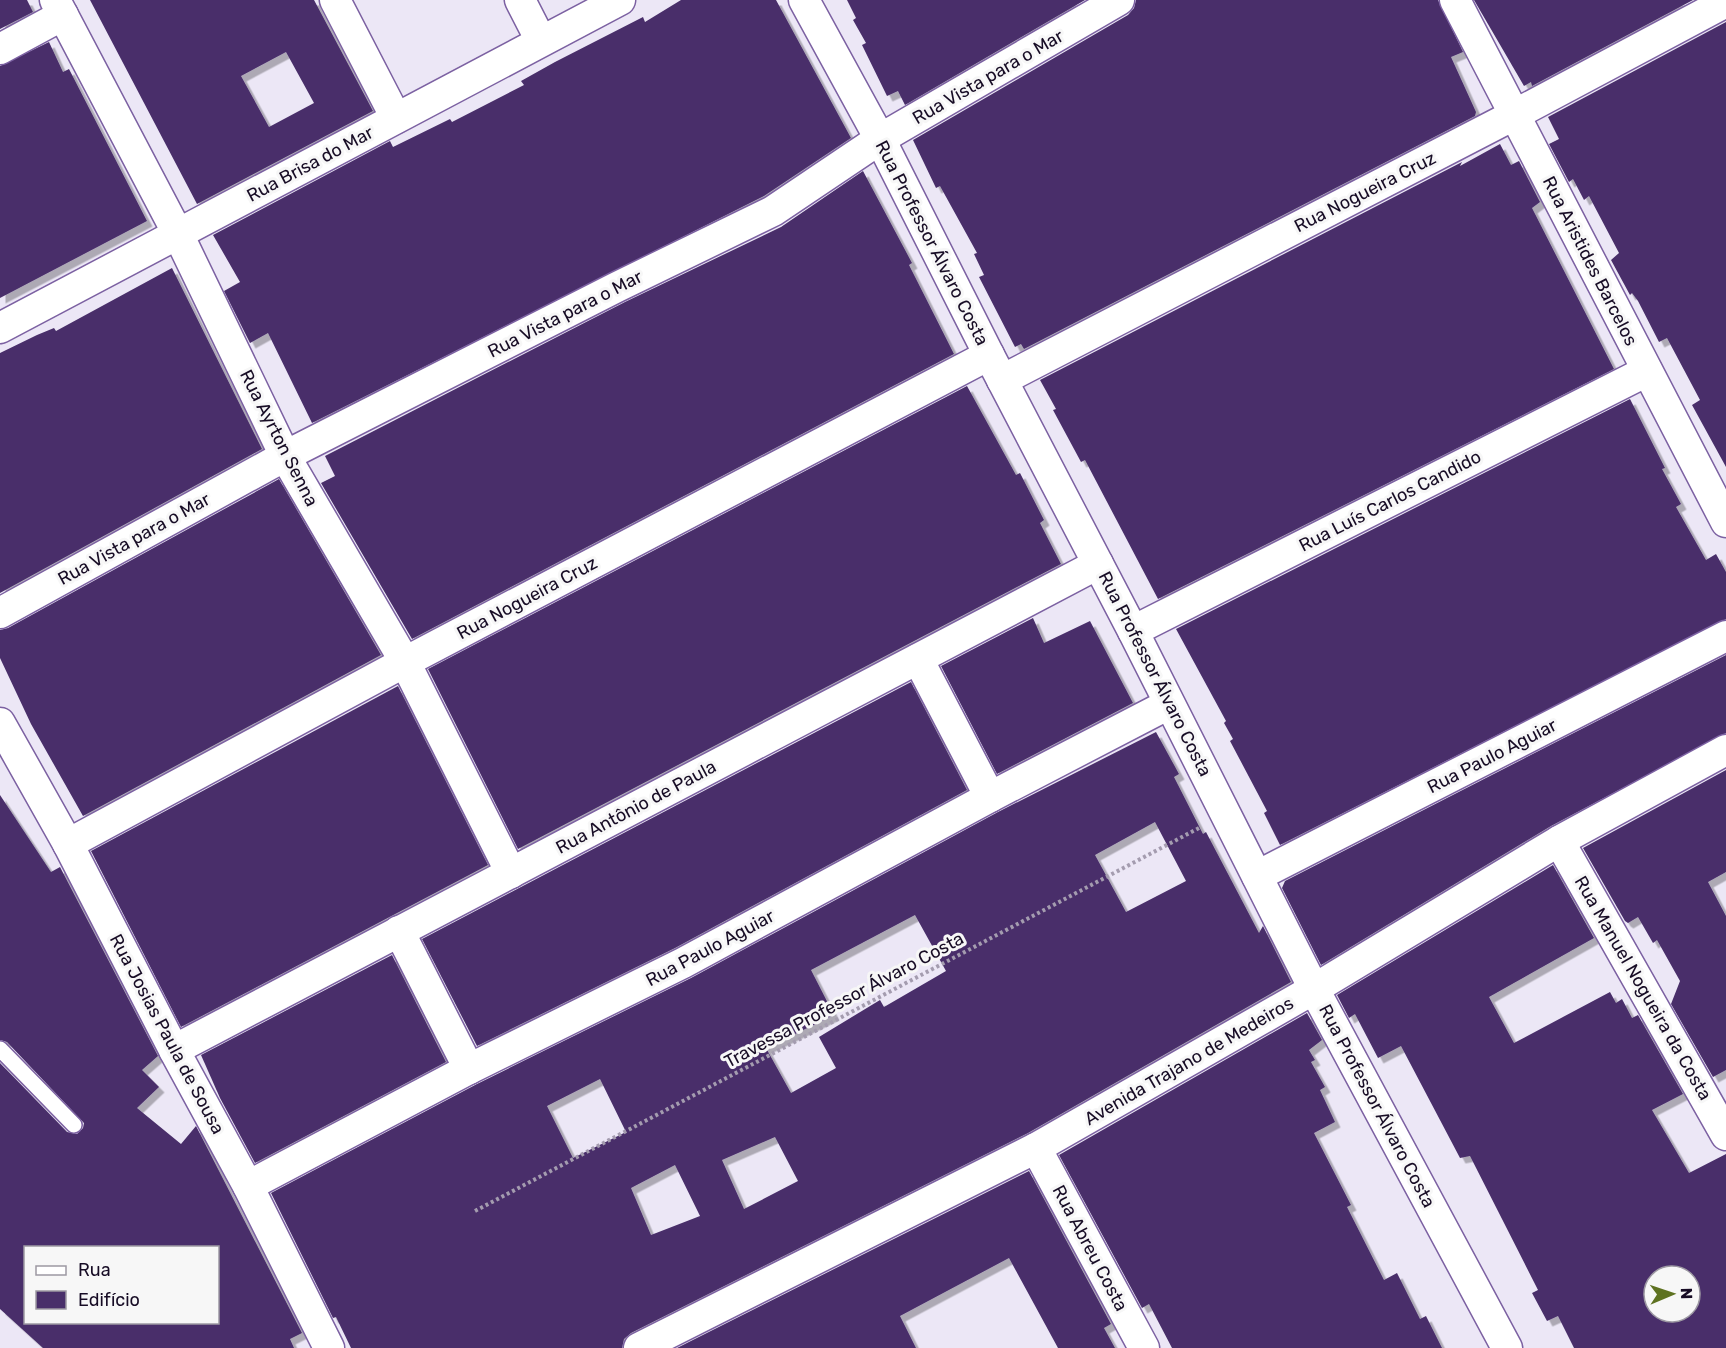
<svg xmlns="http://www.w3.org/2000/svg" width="1726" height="1348" font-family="Rubik,sans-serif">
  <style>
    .building { fill: #492f6a; fill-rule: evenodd; filter: url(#shadow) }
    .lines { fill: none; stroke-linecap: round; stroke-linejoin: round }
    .service-casing { stroke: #7c61a2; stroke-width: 18 }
    .minor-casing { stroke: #7c61a2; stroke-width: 33 }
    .path { stroke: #a49caf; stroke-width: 4; stroke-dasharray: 3 3; stroke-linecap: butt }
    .service { stroke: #fff; stroke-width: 15 }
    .minor { stroke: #fff; stroke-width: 30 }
    .labels { text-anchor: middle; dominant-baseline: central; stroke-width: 6; stroke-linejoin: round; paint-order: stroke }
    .street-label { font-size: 18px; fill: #170c25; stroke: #f7f7f7 }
  </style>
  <defs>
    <filter id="shadow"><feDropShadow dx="5.5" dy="5.5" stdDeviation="0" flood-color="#0004"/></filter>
  </defs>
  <rect width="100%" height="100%" fill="#ece7f6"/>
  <g class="building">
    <path d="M0 0H27L33 12 0 29Z"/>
    <path d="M90 0H314L373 111 197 204ZM286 52 314 103 269 127 241 76Z"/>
    <path d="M681 0H776L851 138 764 196 312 423 268 333 250 343 224 291 240 282 213 235 390 141 393 147 450 119 452 122 524 85 521 81 555 62 643 17 645 22Z"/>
    <path d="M847 0H1085L905 105 898 91 887 96 862 45 866 43 853 20 856 18Z"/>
    <path d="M1136 0H1438L1463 52 1451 57 1476 112 1475 116 1024 349 1021 344 1015 347 979 277 984 275 974 254 977 253 940 186 936 188 913 140 1128 15 1134 8Z"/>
    <path d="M1474 0H1693L1532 86 1531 82 1524 86Z"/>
    <path d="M1726 22V467L1692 405 1700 400 1667 338 1659 342 1638 301 1632 293 1630 295 1611 260 1619 253 1589 196 1584 200 1573 179 1569 182 1549 144 1559 139 1548 117Z"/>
    <path d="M49 42 63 72 69 69 147 221 0 298V66Z"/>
    <path d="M1500 144 1511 165 1519 161 1540 202 1532 208 1614 369 1158 599 1085 460 1081 462 1053 410 1056 409 1040 380 1462 162 1460 166Z"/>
    <path d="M863 171 912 263 909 265 954 354 412 639 321 483 335 476 325 456 625 302 781 227Z"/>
    <path d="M172 268 262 449 0 593V353L37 335 54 328 56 331Z"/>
    <path d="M967 386 1016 475 1020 473 1044 520 1040 523 1061 564 518 849 428 669Z"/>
    <path d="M1630 399 1665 468 1662 469 1681 504 1676 507 1706 560 1716 554 1726 572V619L1280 845 1264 813 1267 811 1230 741 1233 739 1224 723 1226 721 1176 629Z"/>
    <path d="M279 479 381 655 83 816 31 724 0 658V630L8 628Z"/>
    <path d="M1033 618 1044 643 1090 621 1133 703 997 774 941 666Z"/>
    <path d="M1726 655V733L1551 826 1321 965 1282 888 1285 881Z"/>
    <path d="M911 682 967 790 675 948 477 1046 422 939Z"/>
    <path d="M398 686 488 865 181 1027 91 851Z"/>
    <path d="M1156 732 1179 774 1174 777 1203 834 1206 832 1259 933 1263 926 1291 982 1028 1133 631 1333 624 1339 622 1348H351L336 1317 333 1318 271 1193 477 1084 691 978 998 812ZM1155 822 1186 881 1126 912 1095 855ZM915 915 946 971 884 1007 880 1000 819 1037 836 1068 791 1093 766 1048 834 1015 811 970ZM600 1079 626 1132 573 1158 547 1106ZM775 1137 798 1181 744 1209 722 1160ZM675 1165 700 1216 651 1235 631 1188Z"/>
    <path d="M1726 770V872L1708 882 1726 916V1070L1713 1077 1671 1004 1680 981 1657 940 1653 943 1638 917 1628 923 1625 921 1583 848Z"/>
    <path d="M0 795 51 872 60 867 158 1056 142 1070 159 1087 137 1108 181 1144 196 1126 302 1333 290 1339 294 1348H43L0 1309V1063L67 1132 77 1134 83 1128 84 1123 7 1042 0 1040ZM26 1248H218V1323H26Z"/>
    <path d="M1553 865 1594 938 1489 997 1514 1043 1610 992 1616 1003 1622 999 1632 1018 1638 1015 1683 1094 1652 1110 1689 1173 1726 1154V1348H1574L1558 1316 1547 1321 1532 1293 1538 1290 1470 1156 1460 1158 1401 1046 1378 1058 1355 1014 1349 1018 1337 995ZM1654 1276H1690V1312H1654Z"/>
    <path d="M392 955 446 1062 255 1163 220 1098 201 1055Z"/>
    <path d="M1307 1013 1322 1040 1309 1050 1315 1060 1311 1062 1325 1087 1320 1090 1335 1122 1314 1133 1351 1205 1347 1207 1384 1280 1397 1273 1420 1319 1426 1316 1442 1348H1172L1149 1304 1142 1308 1059 1155Z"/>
    <path d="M1029 1171 1111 1324 1104 1328 1115 1348H1058L1009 1258 900 1316 916 1348H677Z"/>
  </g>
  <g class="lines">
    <g class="service-casing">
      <path id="service" d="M0 1049 74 1125"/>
    </g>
    <g class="minor-casing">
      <g id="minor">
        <path d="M55 0 179 236 285 456 405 662 511 873"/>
        <path d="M335 0 396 118"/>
        <path d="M520 0 541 41"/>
        <path d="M804 0 880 139 989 355 1133 631 1314 989 1507 1348"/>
        <path d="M1455 0 1726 522"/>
        <path d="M0 49 63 15"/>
        <path d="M0 328 620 0"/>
        <path d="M1002 380 1514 115 1726 2"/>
        <path d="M0 613 285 456 617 287 773 211 880 139 1119 0"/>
        <path d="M1133 631 1647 371"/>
        <path d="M918 659 990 797"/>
        <path d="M0 723 68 844 174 1050 248 1186 329 1348"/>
        <path d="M1559 841 1726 1135"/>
        <path d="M68 844 405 662 989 355"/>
        <path d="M1257 876 1726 636"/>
        <path d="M399 931 469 1069"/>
        <path d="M174 1050 1098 564"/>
        <path d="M1036 1148 1144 1348"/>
        <path d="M248 1186 469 1069 683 963 990 797 1169 704"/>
        <path d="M639 1348 1036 1148 1314 989 1559 841 1726 750"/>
      </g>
    </g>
    <path class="path" d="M475 1211 1199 828"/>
    <use href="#service" class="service"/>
    <use href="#minor" class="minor"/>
  </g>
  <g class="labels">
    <g class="street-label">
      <text transform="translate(988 77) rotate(-30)">Rua Vista para o Mar</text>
      <text transform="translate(310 164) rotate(-28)">Rua Brisa do Mar</text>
      <text transform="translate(1365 192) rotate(-27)">Rua Nogueira Cruz</text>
      <text transform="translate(932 243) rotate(63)">Rua Professor Álvaro Costa</text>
      <text transform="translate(1590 261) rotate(63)">Rua Aristides Barcelos</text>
      <text transform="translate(565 314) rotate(-27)">Rua Vista para o Mar</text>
      <text transform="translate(279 438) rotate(63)">Rua Ayrton Senna</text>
      <text transform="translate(1390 501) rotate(-27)">Rua Luís Carlos Candido</text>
      <text transform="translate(134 539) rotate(-29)">Rua Vista para o Mar</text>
      <text transform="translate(527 598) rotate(-28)">Rua Nogueira Cruz</text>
      <text transform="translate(1155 674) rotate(63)">Rua Professor Álvaro Costa</text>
      <text transform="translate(1492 756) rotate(-27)">Rua Paulo Aguiar</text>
      <text transform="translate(636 807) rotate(-28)">Rua Antônio de Paula</text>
      <text transform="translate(710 948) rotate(-28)">Rua Paulo Aguiar</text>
      <text transform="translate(1643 988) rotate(60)">Rua Manuel Nogueira da Costa</text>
      <text transform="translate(844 1000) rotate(-28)">Travessa Professor Álvaro Costa</text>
      <text transform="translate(167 1034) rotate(62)">Rua Josias Paula de Sousa</text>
      <text transform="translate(1189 1061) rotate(-30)">Avenida Trajano de Medeiros</text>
      <text transform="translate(1377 1106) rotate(62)">Rua Professor Álvaro Costa</text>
      <text transform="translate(1090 1248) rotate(62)">Rua Abreu Costa</text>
    </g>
  </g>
  <rect x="24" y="1246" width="195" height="78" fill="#f7f7f7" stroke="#9d99a3" stroke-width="1.5"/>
  <rect x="36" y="1266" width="30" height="9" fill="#ffffff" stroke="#9d99a3" stroke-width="1.5"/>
  <text x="78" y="1276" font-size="18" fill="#170c25">Rua</text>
  <rect x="36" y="1291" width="30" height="18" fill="#492f6a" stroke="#9d99a3" stroke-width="1.5"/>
  <text x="78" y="1306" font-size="18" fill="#170c25">Edifício</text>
  <g transform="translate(1672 1294) rotate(88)"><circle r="28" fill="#f7f7f7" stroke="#9d99a3" stroke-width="1.5"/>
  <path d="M0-4.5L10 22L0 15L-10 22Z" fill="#5e7221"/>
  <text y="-9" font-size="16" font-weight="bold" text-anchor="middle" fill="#170c25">N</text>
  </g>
</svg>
